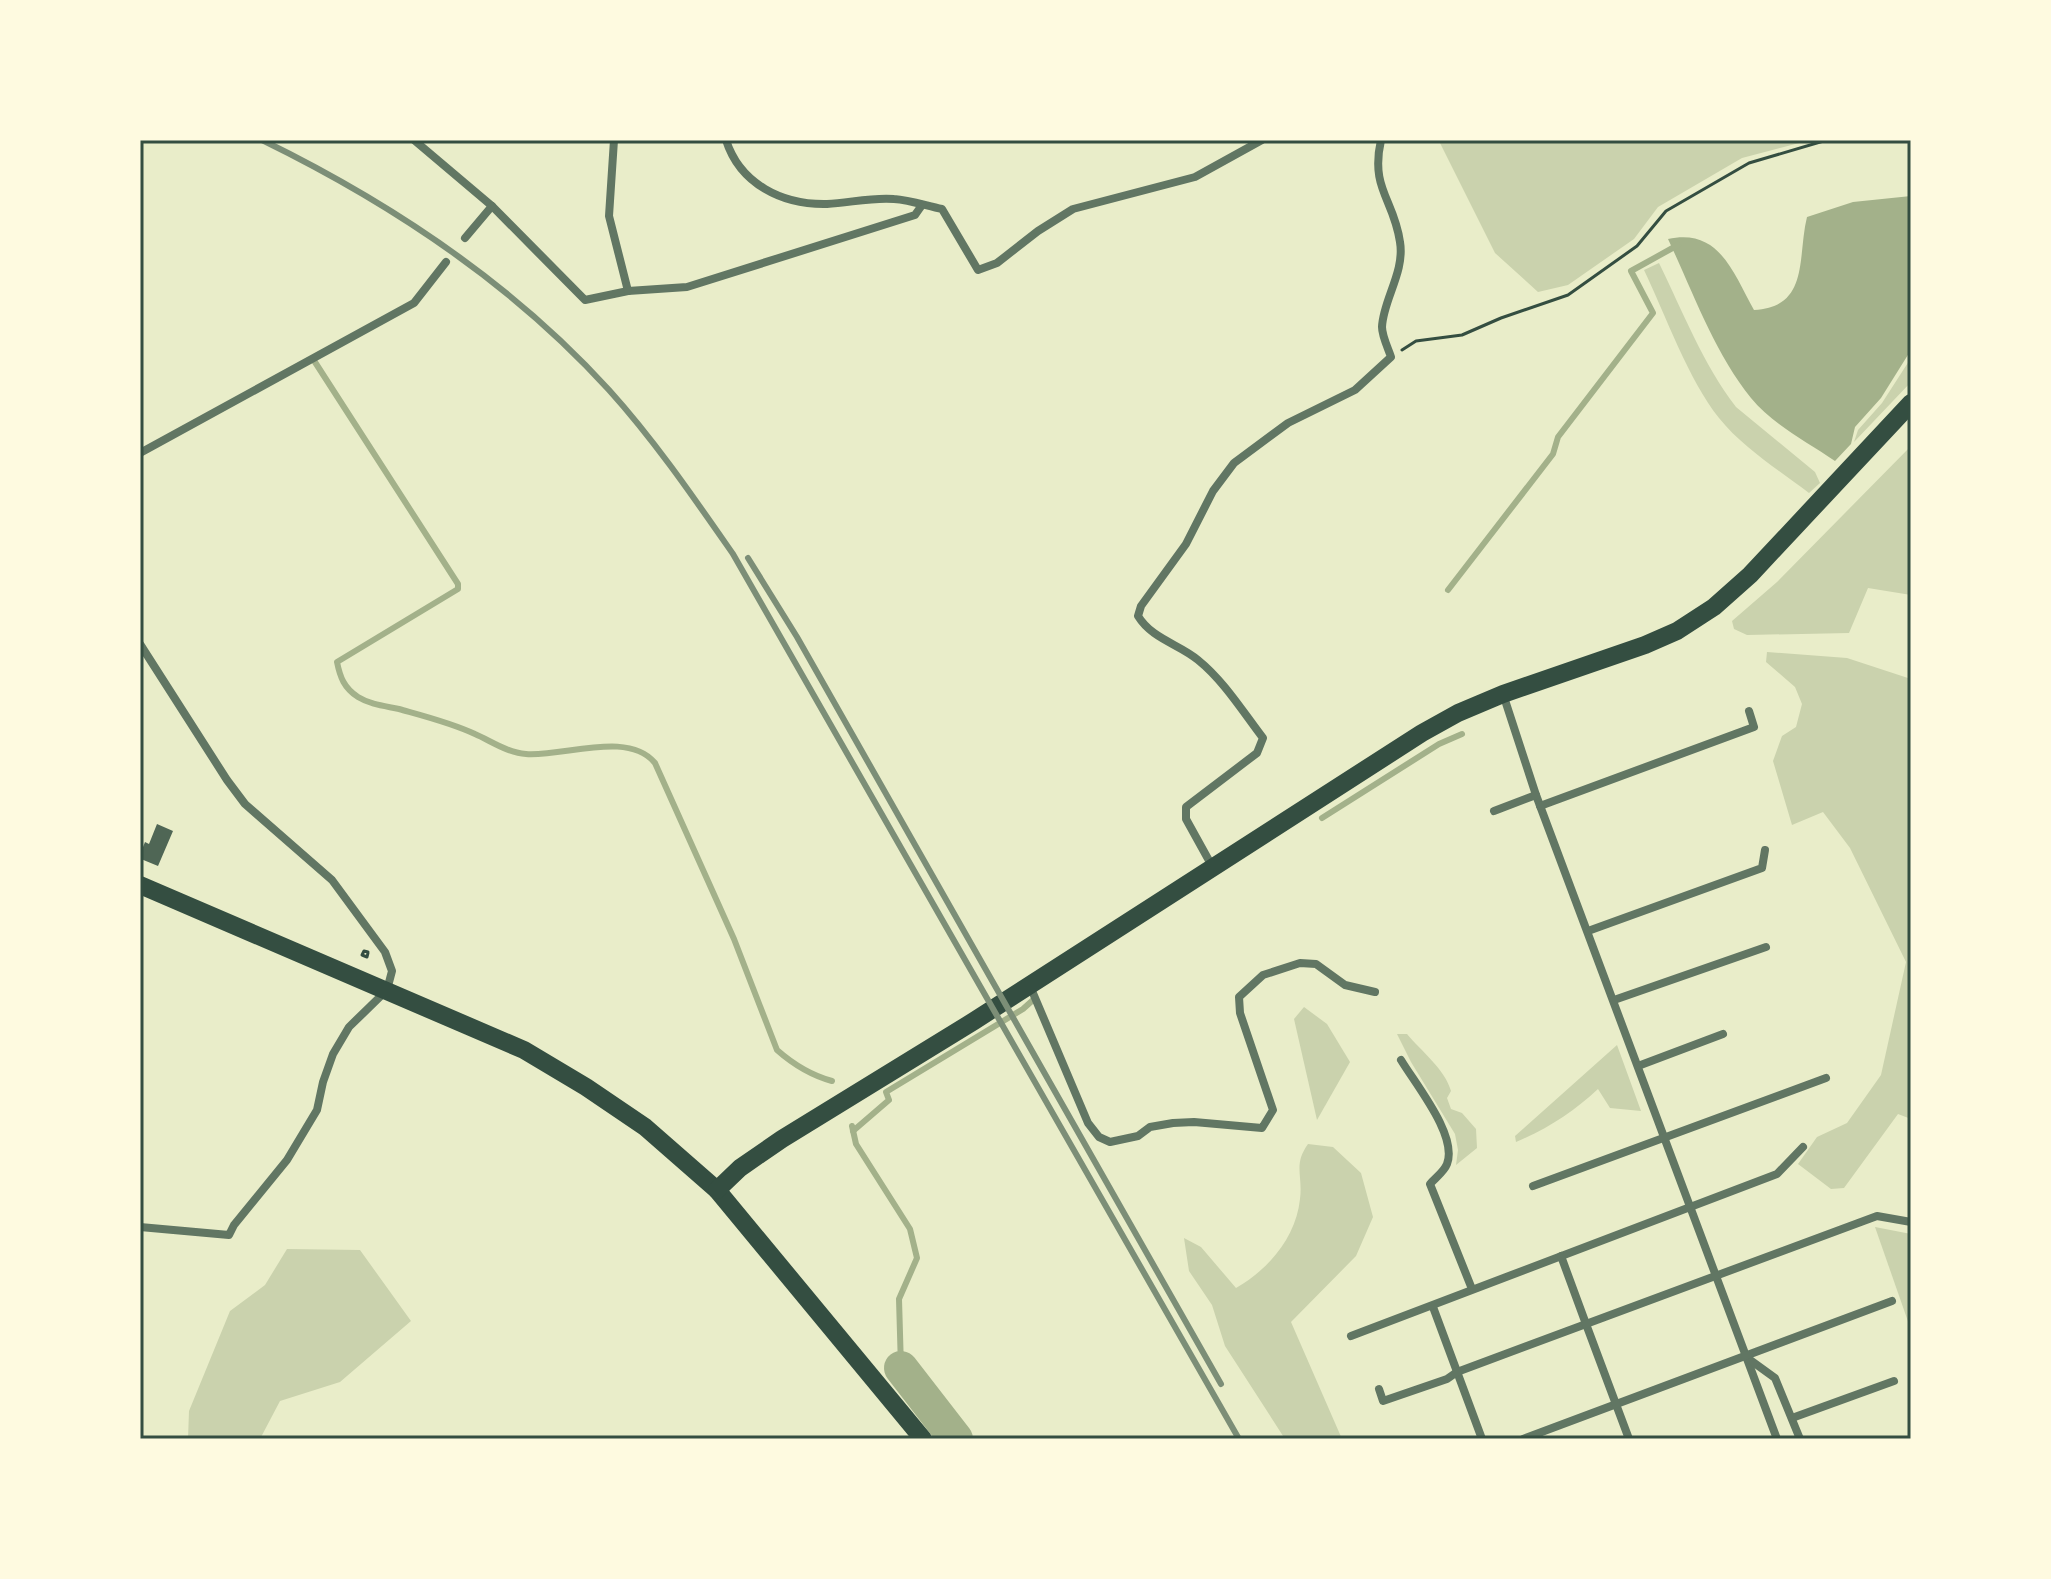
<svg xmlns="http://www.w3.org/2000/svg" width="2051" height="1579" font-family="'Work Sans',sans-serif">
  <style>
    .green { fill: #cad2ad }
    .water { fill: #a3b18a }
    .lines { fill: none; stroke-linecap: round; stroke-linejoin: round }
    .stream { stroke: #a3b18a; stroke-width: 6 }
    .river { stroke: #a3b18a; stroke-width: 34 }
    .building { fill: #4f6655 }
    .path { stroke: #344e41; stroke-width: 3 }
    .minor { stroke: #617663; stroke-width: 8 }
    .primary { stroke: #344e41; stroke-width: 18 }
    .rail { stroke: #7c8e77; stroke-width: 6 }
    .neatline { fill: none; stroke: #344e41; stroke-width: 3 }
  </style>
  <rect width="100%" height="100%" fill="#e9edc9"/>
  <g class="green">
    <path d="M1811 140 1742 158 1658 207 1634 239 1568 285 1538 292 1495 253 1439 141Z"/>
    <path d="M1659 263C1683 312 1703 364 1736 407L1815 472 1820 483 1809 493C1779 470 1743 448 1719 418 1689 381 1665 314 1644 270Z"/>
    <path d="M1911 358V382L1854 442 1858 430 1882 403Z"/>
    <path d="M1911 446V595L1868 588 1849 633 1747 635 1734 629 1732 621 1777 582Z"/>
    <path d="M1767 652 1847 658 1911 679V1119L1898 1114 1844 1188 1831 1189 1798 1164 1817 1137 1847 1123 1881 1075 1906 962 1850 848 1823 812 1792 825 1773 761 1782 736 1796 727 1802 704 1795 687 1766 662Z"/>
    <path d="M1304 1007 1327 1024 1350 1062 1317 1120 1294 1019Z"/>
    <path d="M1397 1034H1407C1421 1051 1445 1069 1451 1091L1447 1098 1451 1109 1462 1113 1476 1129 1477 1148 1456 1165 1458 1150 1455 1134 1411 1062Z"/>
    <path d="M1617 1045 1641 1111 1610 1108 1598 1089C1573 1112 1549 1128 1516 1142L1515 1136Z"/>
    <path d="M1308 1144 1333 1147 1361 1173 1373 1217 1356 1256 1291 1322 1342 1439H1285L1225 1346 1212 1305 1189 1271 1184 1238 1201 1247 1236 1288C1269 1269 1296 1237 1300 1199 1303 1175 1293 1165 1308 1144Z"/>
    <path d="M1875 1227 1911 1234V1330Z"/>
    <path d="M287 1249 360 1250 411 1321 340 1382 280 1401 260 1439H188L189 1411 230 1311 265 1285Z"/>
  </g>
  <path class="water" d="M1911 196V350L1881 398 1855 427 1851 444 1835 461C1807 442 1772 424 1751 398 1714 352 1693 292 1668 239 1720 228 1733 273 1754 310 1810 307 1797 257 1807 217L1853 202Z"/>
  <g class="lines">
    <g class="stream">
      <path d="M313 359 458 584V589L337 662C340 677 344 688 358 697 371 705 385 706 399 709 424 716 452 723 475 734 491 741 508 753 526 754 564 757 628 730 655 763L734 939 777 1050C794 1065 810 1075 832 1081"/>
      <path d="M1448 590 1553 454 1558 437 1653 313 1631 271 1678 245"/>
      <path d="M1322 818 1439 744 1462 734"/>
      <path d="M852 1126 856 1144 910 1229 917 1258 899 1299 901 1368"/>
      <path d="M853 1131 889 1100 886 1092 1023 1009 1033 1000"/>
    </g>
    <path class="river" d="M901 1368 956 1439"/>
  </g>
  <path class="building" d="M157 824 173 831 158 866 141 859 143 853 141 852 145 842 149 844Z"/>
  <g class="lines">
    <g class="path">
      <path d="M1402 350 1416 341 1462 335 1501 318 1568 295 1637 246 1666 211 1749 163 1827 140"/>
      <path d="M368 952 364 951 362 955 367 957 368 953"/>
    </g>
    <g class="minor">
      <path d="M414 140 492 206 585 300 628 291 687 287 915 215 922 205"/>
      <path d="M614 140 609 216 628 291"/>
      <path d="M726 140C740 184 782 205 827 204 849 203 872 197 894 199 910 200 927 206 942 209L978 270 997 263 1038 231 1073 209 1195 177 1262 140"/>
      <path d="M465 238 492 206"/>
      <path d="M140 453 414 303 446 262"/>
      <path d="M140 644 227 780 245 804 332 880 385 952 392 971 387 990 349 1027 333 1054 323 1082 317 1110 287 1160 234 1225 229 1235 140 1227"/>
      <path d="M1503 694 1536 795 1777 1439"/>
      <path d="M1540 806 1754 727 1749 711"/>
      <path d="M1494 811 1536 795"/>
      <path d="M1212 866 1186 819V807L1257 753 1263 738C1243 712 1224 681 1198 660 1179 644 1152 639 1138 616L1141 606 1186 544 1213 491 1234 463 1288 423 1355 390 1391 357C1388 348 1382 336 1382 327 1383 300 1405 272 1400 242 1394 199 1370 189 1381 140"/>
      <path d="M1588 931 1762 868 1765 850"/>
      <path d="M1030 986 1088 1123 1099 1137 1110 1142 1138 1136 1150 1127 1173 1123 1194 1122 1262 1128 1273 1110 1240 1013 1239 997 1263 975 1300 963 1316 964 1345 985 1375 992"/>
      <path d="M1614 1000 1766 947"/>
      <path d="M1401 1060C1416 1085 1458 1136 1447 1164 1444 1172 1435 1178 1430 1184L1472 1289"/>
      <path d="M1638 1066 1723 1034"/>
      <path d="M1533 1186 1826 1078"/>
      <path d="M1433 1307 1482 1439"/>
      <path d="M1351 1336 1777 1174 1803 1147"/>
      <path d="M1746 1357 1775 1378 1800 1439"/>
      <path d="M1379 1389 1383 1401 1447 1379 1457 1372 1586 1324 1561 1256"/>
      <path d="M1792 1418 1894 1381"/>
      <path d="M1523 1439 1892 1301"/>
      <path d="M1629 1439 1586 1324 1877 1216 1911 1222"/>
    </g>
    <g class="primary">
      <path d="M140 885 524 1050 586 1087 645 1127 717 1190 923 1439"/>
      <path d="M717 1190 740 1168 782 1139 974 1021 1422 733 1458 713 1503 694 1645 645 1677 631 1714 607 1750 575 1911 403"/>
    </g>
    <g class="rail">
      <path d="M262 140C391 203 512 283 609 390 655 441 694 498 733 554L1239 1439"/>
      <path d="M748 558 797 637 1221 1384"/>
    </g>
  </g>
  <rect width="2051" height="1579" fill="none" stroke="#fefae0" stroke-width="284"/>
  <rect x="142" y="142" width="1767" height="1295" class="neatline"/>
</svg>
